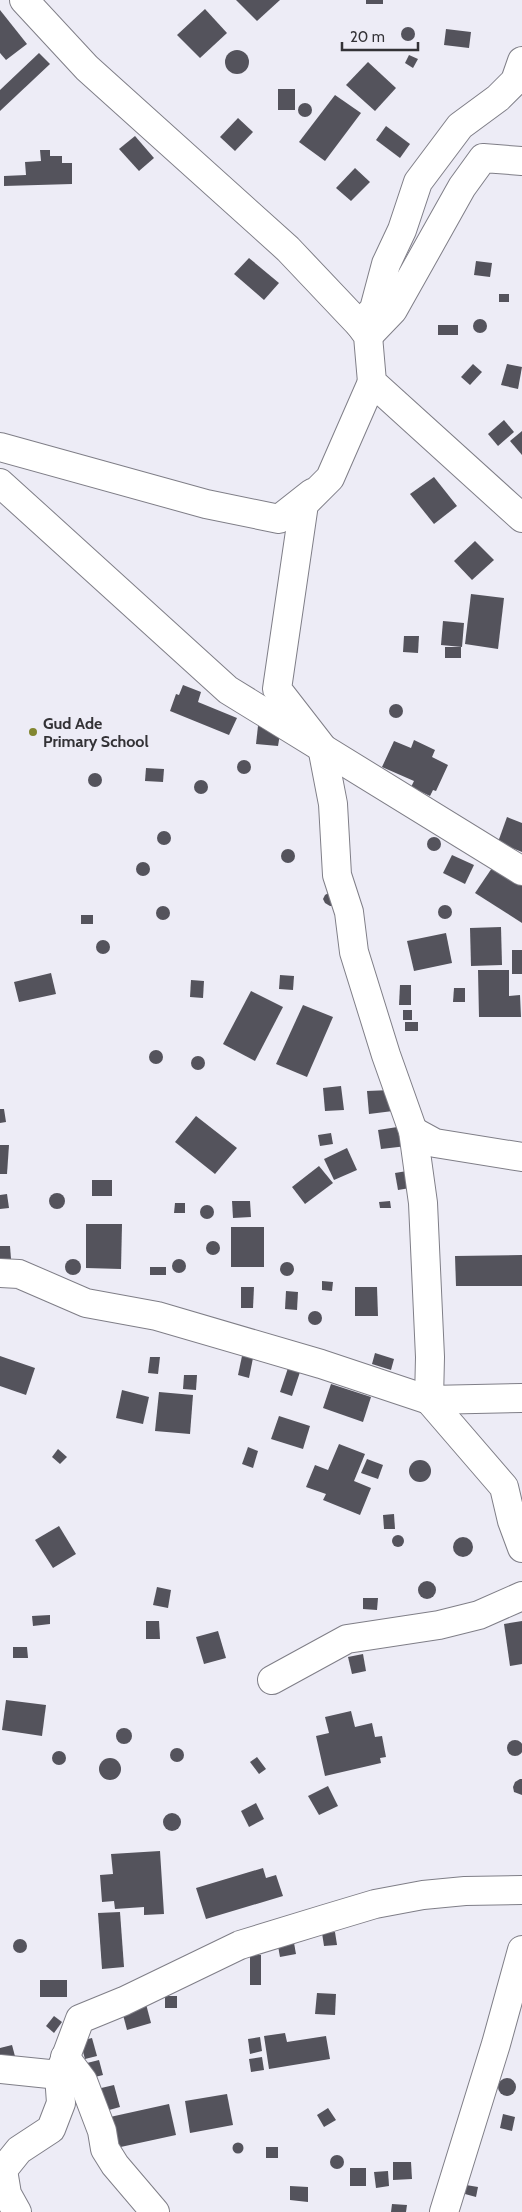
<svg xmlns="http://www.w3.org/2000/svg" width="522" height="2212" font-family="Cabin,sans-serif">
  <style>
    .building { fill: #54535c }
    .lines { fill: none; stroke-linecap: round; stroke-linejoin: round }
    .minor-casing { stroke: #7f7e87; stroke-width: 30 }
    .tertiary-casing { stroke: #7f7e87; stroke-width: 30 }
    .minor { stroke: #fff; stroke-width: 28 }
    .tertiary { stroke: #fff; stroke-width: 28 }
    .poi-dot { fill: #828630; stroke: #edecf6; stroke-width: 2 }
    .labels { text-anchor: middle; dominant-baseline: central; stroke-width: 5; stroke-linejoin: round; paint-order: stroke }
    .poi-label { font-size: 16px; font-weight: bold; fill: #333236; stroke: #edecf6; text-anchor: start }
  </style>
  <rect width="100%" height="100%" fill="#edecf6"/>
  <g class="building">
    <path d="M236 0H280L257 21Z"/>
    <rect x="366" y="0" width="17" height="4"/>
    <path d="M205 9 227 33 200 58 177 35Z"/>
    <path d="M0 10 27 44 6 60 0 53Z"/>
    <circle cx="408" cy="34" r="7"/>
    <path d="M446 29 471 32 469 48 444 45Z"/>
    <circle cx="237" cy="62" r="12"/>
    <path d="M39 53 50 64 0 111V90Z"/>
    <path d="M409 55 418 59 413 68 405 63Z"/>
    <path d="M368 62 396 88 375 111 346 85Z"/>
    <rect x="278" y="89" width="17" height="21"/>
    <path d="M335 95 361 113 325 161 299 142Z"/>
    <circle cx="305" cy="110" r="7"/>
    <path d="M238 118 253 132 235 151 220 137Z"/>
    <path d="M386 126 410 144 400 158 376 140Z"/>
    <path d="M135 136 154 158 139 171 119 149Z"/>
    <path d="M40 150H50V156H62V163H72V184L4 186V176L26 175 25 162 41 161Z"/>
    <path d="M355 168 370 182 351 201 336 188Z"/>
    <path d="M249 258 279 283 264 300 234 274Z"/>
    <path d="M476 261 492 263 490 277 474 275Z"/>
    <rect x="499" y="294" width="10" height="8"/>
    <circle cx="480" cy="326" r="7"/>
    <rect x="438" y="325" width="20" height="10"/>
    <path d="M473 364 482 372 470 385 461 377Z"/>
    <path d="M507 364 522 367 518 389 501 385Z"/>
    <path d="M504 420 514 432 498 446 488 434Z"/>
    <path d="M522 431V455L510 441Z"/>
    <path d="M434 477 457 506 434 524 410 494Z"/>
    <path d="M475 541 494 560 472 580 454 561Z"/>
    <path d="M471 594 504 598 498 649 465 644Z"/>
    <path d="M443 621 464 623 462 647 441 645Z"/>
    <path d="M404 636H419L418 653 403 652Z"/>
    <rect x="445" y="647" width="16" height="11"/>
    <path d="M183 685 201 692 198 702 237 718 229 735 170 711 176 694 179 695Z"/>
    <circle cx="396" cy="711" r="7"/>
    <path d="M258 726 281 728 278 746 256 744Z"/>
    <path d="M414 740 435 750 432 757 448 765 436 791 433 790 430 796 411 787 414 781 382 767 394 741 411 748Z"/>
    <circle cx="244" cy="767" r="7"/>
    <path d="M146 768 164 769 163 782 145 781Z"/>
    <circle cx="95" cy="780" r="7"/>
    <circle cx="201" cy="787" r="7"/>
    <path d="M507 817 522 823V852L498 842Z"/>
    <circle cx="164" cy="838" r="7"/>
    <circle cx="434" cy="844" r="7"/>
    <circle cx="288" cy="856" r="7"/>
    <path d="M452 855 474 865 465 884 443 873Z"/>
    <circle cx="143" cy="869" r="7"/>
    <path d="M492 868 522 886V923L475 893Z"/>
    <path d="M330 892 333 906H330L325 903 323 899 325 895Z"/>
    <circle cx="445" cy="912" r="7"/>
    <circle cx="163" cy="913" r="7"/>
    <rect x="81" y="915" width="12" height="9"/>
    <path d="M501 927 502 965 471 966 470 928Z"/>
    <path d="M446 933 452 963 414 971 407 941Z"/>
    <circle cx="103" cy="947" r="7"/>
    <rect x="512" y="950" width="10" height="24"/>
    <path d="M478 970H509V996L520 995 521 1017H479Z"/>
    <path d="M51 973 56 994 19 1002 14 982Z"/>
    <path d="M280 975 294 976 293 990 279 989Z"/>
    <path d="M191 980 204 981 203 998 190 997Z"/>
    <path d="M400 985H411V1005H399Z"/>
    <path d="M454 988H465V1002H453Z"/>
    <path d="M251 991 283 1007 255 1061 223 1044Z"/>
    <path d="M303 1005 333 1017 307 1077 276 1064Z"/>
    <rect x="403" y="1010" width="9" height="10"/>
    <rect x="405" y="1022" width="13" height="9"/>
    <circle cx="156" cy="1057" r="7"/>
    <circle cx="198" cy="1063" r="7"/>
    <path d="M341 1086 344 1110 325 1111 323 1088Z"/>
    <path d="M391 1090 393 1111 369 1114 367 1091Z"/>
    <path d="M0 1109H4L6 1122 0 1123Z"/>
    <path d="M196 1116 237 1148 215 1174 175 1142Z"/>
    <path d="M404 1126 407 1146 381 1149 378 1130Z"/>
    <path d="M331 1133 333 1144 320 1146 318 1135Z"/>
    <path d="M0 1145H9L7 1174H0Z"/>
    <path d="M347 1148 357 1170 334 1180 324 1159Z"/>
    <path d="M319 1166 333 1183 305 1204 292 1187Z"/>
    <path d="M413 1170 416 1187 398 1190 395 1173Z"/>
    <rect x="92" y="1180" width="20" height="16"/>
    <circle cx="57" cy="1201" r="8"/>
    <path d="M7 1194 9 1208 0 1209V1195Z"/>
    <path d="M232 1201H250L251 1217 233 1218Z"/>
    <path d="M390 1201 391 1208H380L379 1202Z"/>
    <path d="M175 1203H185V1213H174Z"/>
    <circle cx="207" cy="1212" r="7"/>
    <path d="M86 1224H122L121 1269 86 1268Z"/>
    <rect x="231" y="1227" width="33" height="40"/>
    <circle cx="213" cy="1248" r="7"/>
    <path d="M0 1246H10L11 1259 0 1260Z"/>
    <path d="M522 1255V1286H456L455 1256Z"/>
    <circle cx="179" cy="1266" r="7"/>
    <circle cx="73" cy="1267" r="8"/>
    <circle cx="287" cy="1269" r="7"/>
    <rect x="150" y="1267" width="16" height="8"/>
    <path d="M322 1281 333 1282 332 1291 322 1290Z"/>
    <path d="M241 1287H254L253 1308H241Z"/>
    <path d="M355 1287H377L378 1316H355Z"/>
    <path d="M286 1291 298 1292 297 1310 285 1309Z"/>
    <circle cx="315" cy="1318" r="7"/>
    <path d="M375 1353 394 1359 391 1370 372 1364Z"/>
    <path d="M0 1356 35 1368 26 1395 0 1386Z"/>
    <path d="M242 1356 253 1358 249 1378 238 1375Z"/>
    <path d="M150 1357H160L158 1374 148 1373Z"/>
    <path d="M288 1368 300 1372 292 1396 280 1392Z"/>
    <path d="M184 1375H197L196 1390 183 1389Z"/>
    <path d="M331 1384 371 1397 363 1422 323 1408Z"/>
    <path d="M122 1390 149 1397 143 1424 116 1418Z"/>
    <path d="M159 1392 193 1395 190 1434 155 1431Z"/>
    <path d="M279 1416 310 1426 303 1449 271 1439Z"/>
    <path d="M339 1444 365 1454 354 1481 371 1488 360 1515 323 1500 326 1494 306 1487 315 1465 328 1470Z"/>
    <path d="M248 1447 258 1451 253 1468 242 1464Z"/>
    <path d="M58 1449 67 1457 60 1464 52 1457Z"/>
    <path d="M367 1459 383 1465 378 1479 361 1473Z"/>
    <circle cx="420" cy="1471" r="11"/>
    <path d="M394 1514 395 1529H384L383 1515Z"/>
    <path d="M59 1526 76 1554 53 1568 35 1540Z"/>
    <circle cx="398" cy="1541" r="6"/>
    <circle cx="463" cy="1547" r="10"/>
    <circle cx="427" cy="1590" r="9"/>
    <path d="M157 1587 171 1590 168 1608 153 1605Z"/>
    <path d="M363 1598H378L377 1610 363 1609Z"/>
    <path d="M50 1615V1624L33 1626 32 1616Z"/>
    <path d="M146 1621H159L160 1639H146Z"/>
    <path d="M522 1621V1664L510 1666 504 1624Z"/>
    <path d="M218 1631 226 1658 204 1664 196 1637Z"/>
    <path d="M13 1647H27L28 1658H13Z"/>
    <path d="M363 1654 366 1671 352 1674 348 1657Z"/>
    <path d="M6 1700 46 1705 42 1736 2 1730Z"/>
    <path d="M351 1711 355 1727 372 1723 375 1737 382 1736 386 1757 380 1758 381 1763 325 1776 316 1736 329 1733 325 1717Z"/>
    <circle cx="124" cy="1736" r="8"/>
    <circle cx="515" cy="1748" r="8"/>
    <circle cx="177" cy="1755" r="7"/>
    <circle cx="59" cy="1758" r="7"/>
    <path d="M257 1757 266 1769 259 1774 250 1762Z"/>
    <circle cx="110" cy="1769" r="11"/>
    <path d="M520 1779H522V1795L514 1792 513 1787 515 1782Z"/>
    <path d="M328 1786 338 1806 319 1815 308 1796Z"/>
    <path d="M256 1803 264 1819 249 1827 241 1811Z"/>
    <circle cx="172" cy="1822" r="9"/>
    <path d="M160 1851 164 1914 144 1915V1907L115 1909 114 1901 102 1902 100 1875 113 1874 111 1854Z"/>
    <path d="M263 1868 266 1878 276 1875 283 1896 206 1919 196 1888Z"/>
    <path d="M120 1912 124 1967 102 1969 98 1913Z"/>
    <path d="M335 1932 337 1945 324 1946 322 1933Z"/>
    <circle cx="20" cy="1946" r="7"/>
    <path d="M294 1943 296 1954 280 1957 278 1946Z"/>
    <rect x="250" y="1955" width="11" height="30"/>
    <rect x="40" y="1980" width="27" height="17"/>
    <path d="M317 1993 336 1994 335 2015 315 2014Z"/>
    <rect x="165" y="1996" width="12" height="12"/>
    <path d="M146 2004 151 2023 127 2030 122 2011Z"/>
    <path d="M54 2016 62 2022 54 2033 46 2026Z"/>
    <path d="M285 2033 287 2042 326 2036 330 2059 269 2069 264 2036Z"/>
    <path d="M260 2037 262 2051 250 2054 248 2039Z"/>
    <path d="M92 2038 97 2056 85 2059 80 2041Z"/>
    <path d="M12 2045 16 2060 0 2056V2048Z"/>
    <path d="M262 2057 264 2070 251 2072 249 2059Z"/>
    <path d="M99 2060 103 2075 91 2078 87 2063Z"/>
    <circle cx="507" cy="2087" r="9"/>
    <path d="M114 2085 120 2107 102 2112 97 2089Z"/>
    <path d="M227 2094 233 2125 190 2133 185 2101Z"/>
    <path d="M169 2104 176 2135 116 2148 110 2117Z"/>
    <path d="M328 2108 336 2120 324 2127 317 2115Z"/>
    <path d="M503 2114 515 2117 512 2131 500 2128Z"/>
    <circle cx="238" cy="2148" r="5.5"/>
    <rect x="266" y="2147" width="12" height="11"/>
    <circle cx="337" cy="2162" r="7"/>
    <path d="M393 2162H411L412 2179 393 2180Z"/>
    <rect x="350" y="2168" width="16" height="18"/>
    <path d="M388 2171 389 2186 376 2188 374 2172Z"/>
    <path d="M466 2185 478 2187 476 2197 465 2194Z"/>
    <path d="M290 2186 308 2187V2202L290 2200Z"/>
    <path d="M392 2204 407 2205 406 2212H391Z"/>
  </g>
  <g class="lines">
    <g class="minor-casing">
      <g id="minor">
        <path d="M360 325 374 309 386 264 402 230 418 182 460 126 498 98 515 81 522 61"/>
        <path d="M369 335 393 310 462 187 483 158 522 161"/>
        <path d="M372 382 330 478 304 504 277 689 322 747 333 804 337 875 349 912 354 952 386 1055 413 1131 423 1203 430 1357 429 1400 504 1487 512 1521 522 1548"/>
        <path d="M0 447 206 504 279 519 312 493"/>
        <path d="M0 483 228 690 522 871"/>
        <path d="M413 1131 435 1143 522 1157"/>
        <path d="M0 1273 19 1274 86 1303 157 1316 321 1364 429 1400 522 1398"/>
        <path d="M272 1680 347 1639 439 1625 479 1615 522 1596"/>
        <path d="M65 2057 83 2081 102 2131 105 2149 115 2165 155 2212"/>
        <path d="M0 2069 59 2075 80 2019 124 2001 240 1945 325 1919 375 1904 423 1895 465 1891 522 1890"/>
        <path d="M17 2212 7 2194 3 2170 19 2150 51 2129 61 2103 59 2075"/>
        <path d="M444 2212 496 2044 522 1950"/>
      </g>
    </g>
    <g class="tertiary-casing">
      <path id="tertiary" d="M24 0 87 68 288 249 360 325 368 336 372 382 522 518"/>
    </g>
    <use href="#minor" class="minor"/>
    <use href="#tertiary" class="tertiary"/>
  </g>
  <circle class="poi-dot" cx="33" cy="732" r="5"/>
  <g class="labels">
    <g class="poi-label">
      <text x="43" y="723">Gud Ade<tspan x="43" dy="18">Primary School</tspan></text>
    </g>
  </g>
  <path d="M342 42v8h76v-8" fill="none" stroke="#333236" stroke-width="2.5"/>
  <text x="350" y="42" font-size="15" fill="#333236" stroke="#edecf6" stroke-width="4" paint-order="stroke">20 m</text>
</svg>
